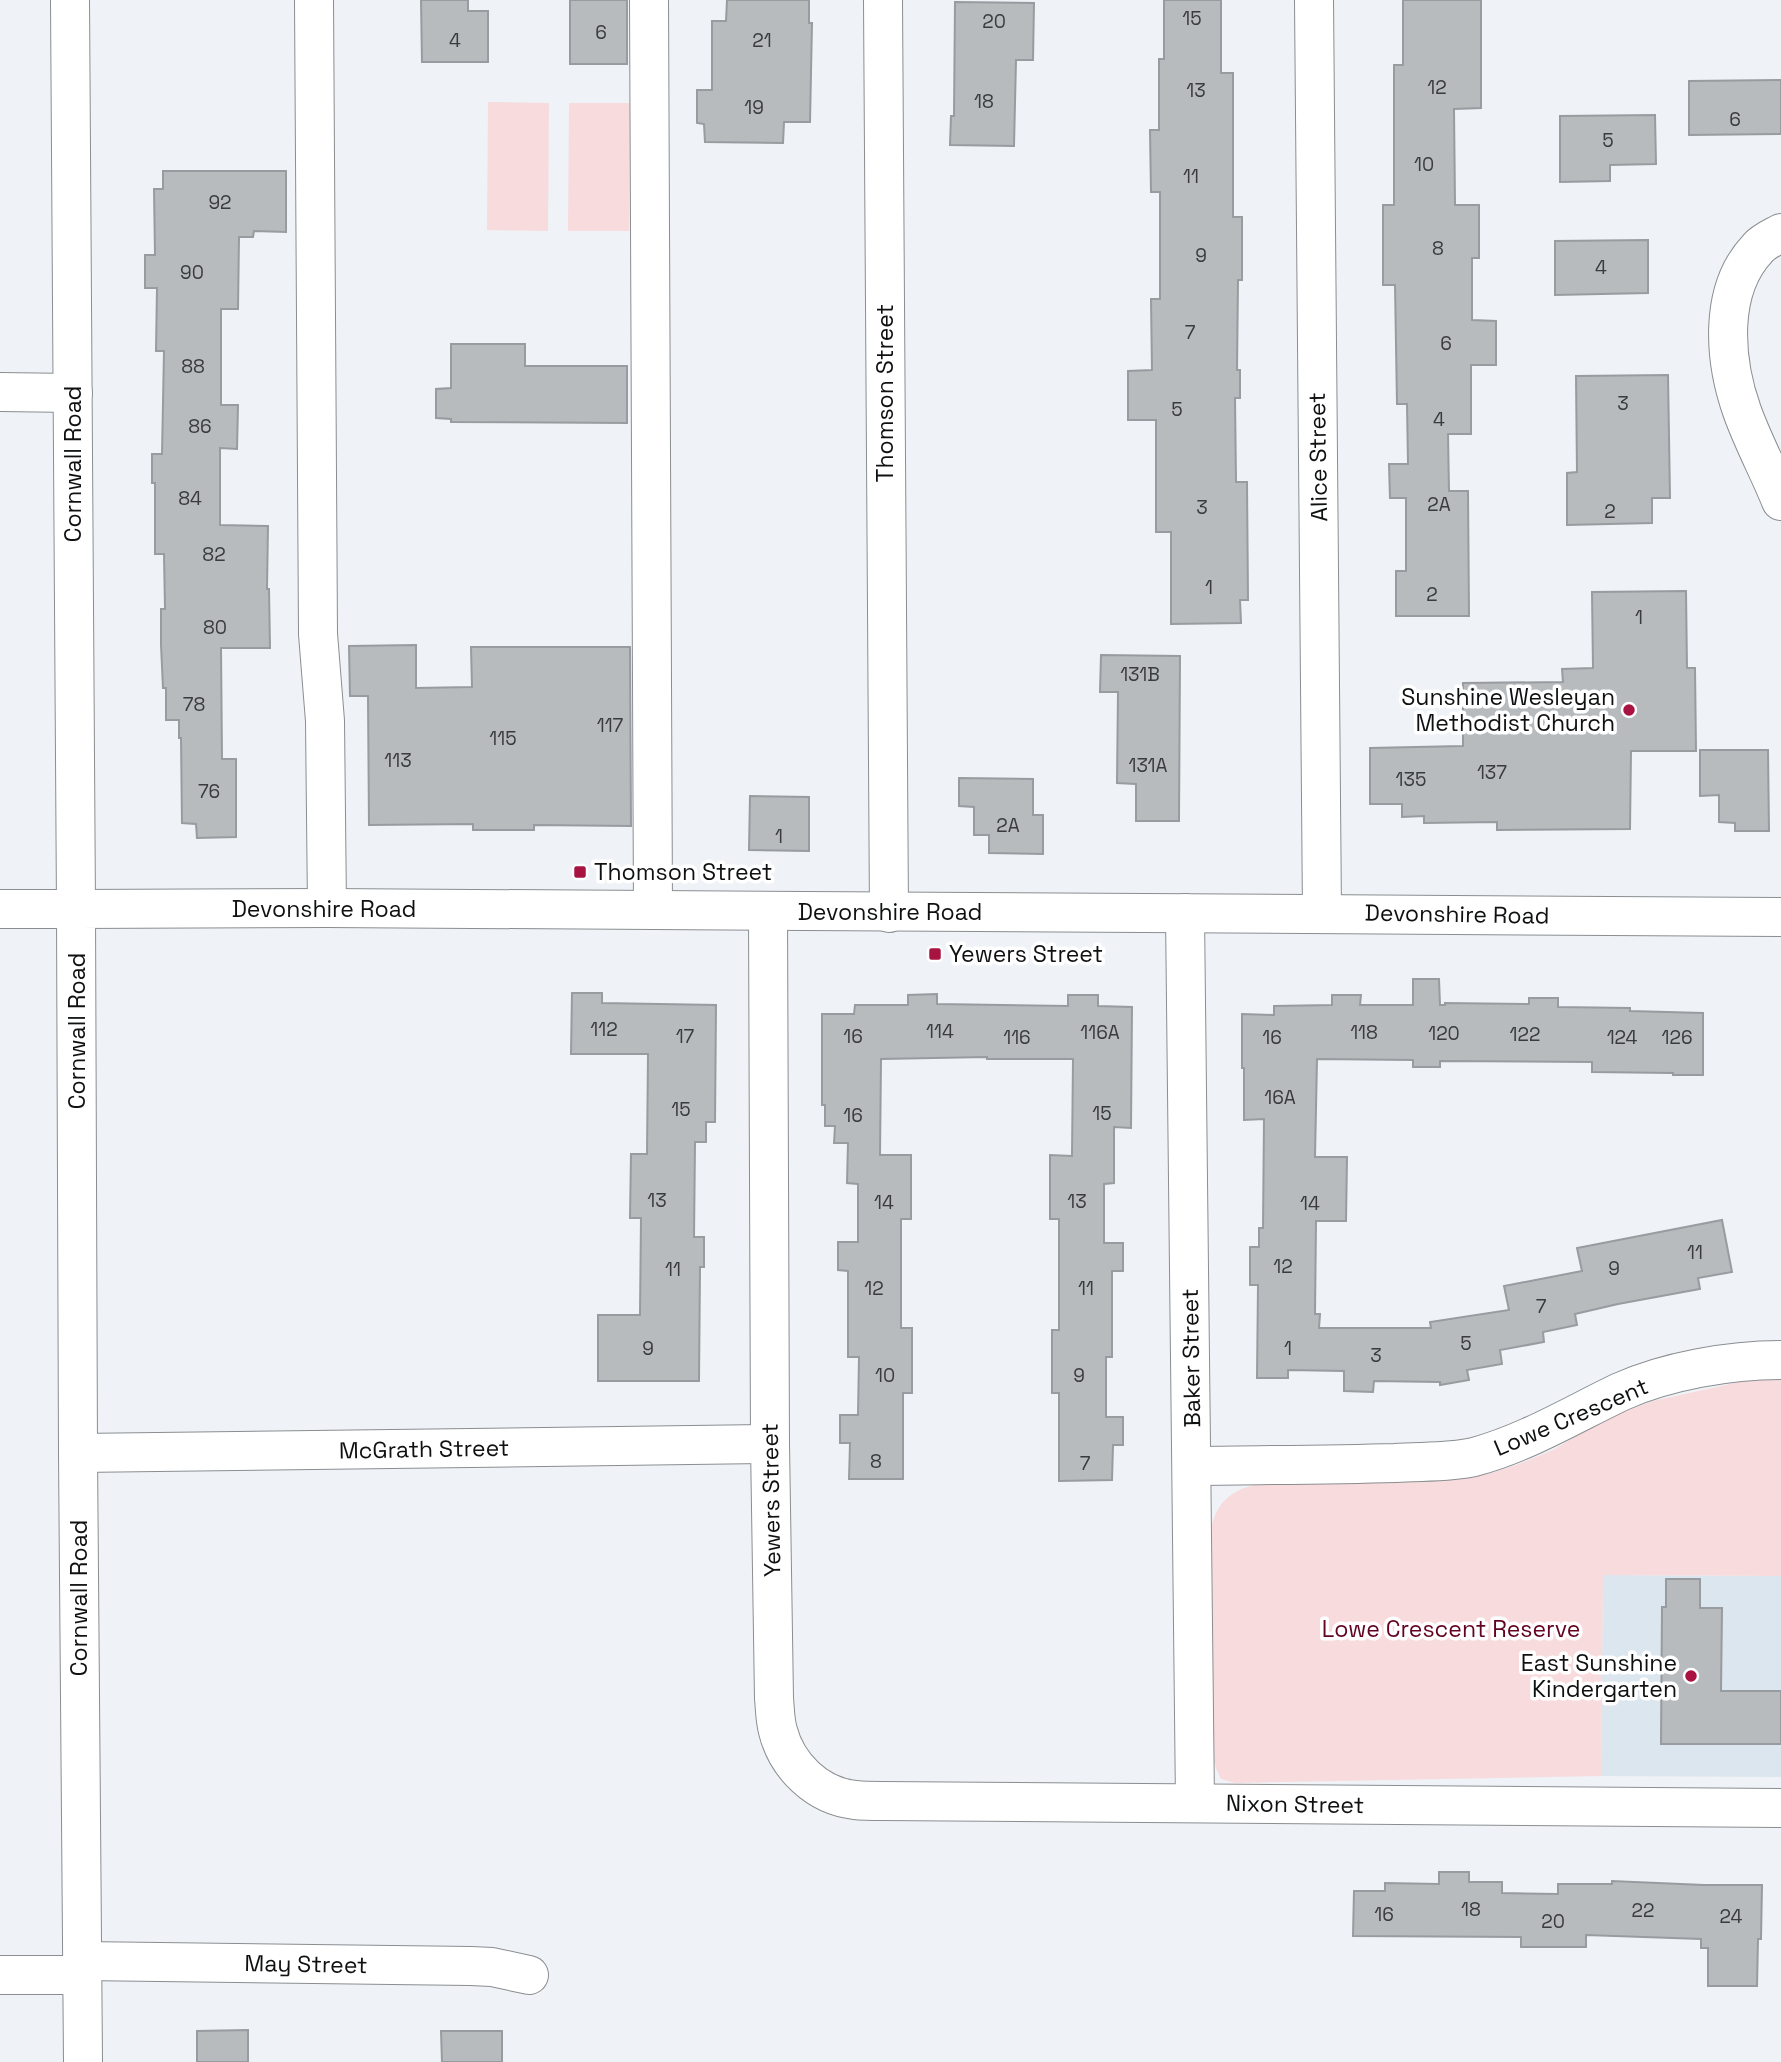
<svg xmlns="http://www.w3.org/2000/svg" width="1781" height="2062" font-family="'Space Grotesk',sans-serif">
  <style>
    .built { fill: #dce6ee }
    .green { fill: #f8dbdd }
    .building { fill: #b7bbbe; stroke: #989b9f; stroke-width: 2 }
    .lines { fill: none; stroke-linecap: round; stroke-linejoin: round }
    .minor-casing { stroke: #8a8e91; stroke-width: 40 }
    .major-casing { stroke: #8a8e91; stroke-width: 40 }
    .minor { stroke: #fff; stroke-width: 38 }
    .major { stroke: #fff; stroke-width: 38 }
    .poi-dot { fill: #a91342; stroke: #fff; stroke-width: 2.5 }
    .labels { text-anchor: middle; dominant-baseline: central; stroke-width: 7; stroke-linejoin: round; paint-order: stroke }
    .number-label { font-size: 19px; fill: #393b3c }
    .street-label { font-size: 23px; fill: #0f1011; stroke: #fff }
    .poi-label { font-size: 23px; fill: #0f1011; stroke: #fff; text-anchor: end }
    .park-label { font-size: 23px; fill: #610321; stroke: #fff }
  </style>
  <rect width="100%" height="100%" fill="#eff2f6"/>
  <path class="built" d="M1603 1575 1781 1576V1777L1601 1776Z"/>
  <g class="green">
    <path d="M488 102 549 103 548 231 487 230Z"/>
    <path d="M569 103H630L629 231H568Z"/>
    <path d="M1771 1379 1781 1380V1576L1603 1575 1601 1776 1235 1783 1221 1779 1216 1768 1213 1755 1212 1525C1218 1500 1235 1488 1260 1484L1457 1479 1491 1473 1519 1464 1553 1450 1585 1431 1620 1413 1653 1401 1744 1381Z"/>
  </g>
  <g class="building">
    <path d="M421 0H468V11H488V62H422Z"/>
    <rect x="570" y="0" width="57" height="64"/>
    <path d="M727 0H809V23H812L810 122H784L783 143 705 142 704 124 697 123V90H712V21H726Z"/>
    <path d="M1164 0H1221V73H1233V217H1242V280H1238L1237 370H1240V398H1235L1236 482H1247L1248 600H1240L1241 623 1171 624V532H1156V420H1128V371L1152 370 1151 299H1160V192H1151L1150 130H1159V59H1164Z"/>
    <path d="M1403 0H1481V108L1454 109 1455 205H1479V258H1472V320L1496 321V365H1471V434H1448L1449 491H1468L1469 616H1396V571H1406V498H1390L1389 464H1408L1407 404H1397L1395 285H1383V205H1394V65H1403Z"/>
    <path d="M955 2 1034 3 1033 60H1016L1014 146 950 145 951 116H954Z"/>
    <path d="M1781 80V134L1689 135V81Z"/>
    <path d="M1655 115 1656 164 1610 165V181L1560 182V116Z"/>
    <path d="M163 171H286V232L254 231 253 237H239L238 309H221V405H238L237 449 220 448V525L268 526 267 589H269L270 648H221L222 759H236V837L197 838 196 824 182 823 181 738H179V720H166V688H163L161 645V609H165L164 554H155V483H152V454H162L164 351H156L157 288H145V255H155L154 189H163Z"/>
    <path d="M1648 240V293L1555 295V241Z"/>
    <path d="M451 344H525V366H627V423L451 422V419L436 418V389L451 388Z"/>
    <path d="M1668 375 1670 498H1652V523L1567 525V473L1577 472 1576 376Z"/>
    <path d="M1686 591 1687 668H1695L1696 751H1631L1630 829 1497 830V822L1424 823V816L1402 817V804H1370V748L1463 746V683L1563 682 1562 669 1593 668 1592 592Z"/>
    <path d="M416 645V688L472 687 471 647H630L631 826 534 825V830H473V824L369 825 368 696H350L349 646Z"/>
    <path d="M1101 655 1180 656 1179 821H1136V784L1117 783 1118 692H1100Z"/>
    <path d="M1700 750H1768L1769 831H1735V823L1719 822V795L1700 796Z"/>
    <path d="M959 778 1033 779V815H1043V854L989 853V835H974V807L959 806Z"/>
    <path d="M750 796 809 797V851L749 850Z"/>
    <path d="M1413 979H1439L1440 1005H1445V1003L1529 1004V998H1558V1007L1630 1008V1011L1703 1013V1075H1673V1073L1592 1072V1062L1440 1061V1067H1413V1060L1317 1059 1315 1157H1347L1346 1221H1316L1315 1314H1320L1319 1328H1431L1430 1322 1509 1310 1504 1286 1582 1271 1577 1248 1722 1220 1732 1272 1698 1278 1700 1289 1618 1304 1575 1314 1577 1325 1543 1332 1544 1342 1500 1350 1502 1364 1467 1370 1469 1380 1440 1385V1382L1374 1381 1373 1392 1344 1391V1371L1288 1370V1378H1257L1258 1285H1250V1247H1259V1228H1263L1264 1119 1244 1120V1068H1242V1014L1274 1015V1006L1332 1005V995H1361L1360 1005H1413Z"/>
    <path d="M572 993H602V1003L716 1005 715 1122H706V1142H695L694 1237H704V1267H700L699 1381H598V1315H640L641 1218H630L631 1154H647L648 1054H571Z"/>
    <path d="M937 994V1004L1068 1006V995H1098V1006L1132 1007 1131 1128 1114 1127V1183L1104 1184V1243H1123V1271H1112V1357H1106V1417H1123V1445H1113L1112 1480 1059 1481V1393H1052V1330H1059V1219H1050V1155L1072 1156 1073 1059H987V1057L881 1059 880 1155H911V1219H901V1328H912V1393H903V1479H849L850 1443H840V1415H858L859 1357H848V1271L838 1270V1242H858V1184L847 1183 848 1143H834L835 1126H825V1105H822V1014H854L855 1005H908V995Z"/>
    <path d="M1666 1579H1700V1608H1722L1721 1691H1781V1744H1661L1662 1607H1666Z"/>
    <path d="M1439 1872H1469V1882H1502V1893L1558 1894V1884H1612V1881L1704 1885H1762L1761 1939H1758L1757 1986H1708V1948H1701V1939L1586 1935V1947H1521V1937L1353 1936 1354 1891H1385V1883L1439 1884Z"/>
    <path d="M248 2030V2062H197V2031Z"/>
    <path d="M441 2031H502V2062H442Z"/>
  </g>
  <g class="lines">
    <g class="minor-casing">
      <g id="minor">
        <path d="M314 0 318 634 325 721 327 908"/>
        <path d="M649 0 653 910"/>
        <path d="M883 0 889 913"/>
        <path d="M1314 0 1322 913"/>
        <path d="M1781 233C1774 237 1764 241 1758 248 1718 290 1724 360 1742 411 1753 442 1769 471 1781 501"/>
        <path d="M0 392 73 393"/>
        <path d="M0 909H76L70 0"/>
        <path d="M768 912 770 1444 774 1698C775 1709 775 1721 778 1731 787 1766 817 1796 855 1800 864 1801 873 1801 882 1801L1781 1808"/>
        <path d="M1185 913 1195 1803"/>
        <path d="M78 1453 770 1444"/>
        <path d="M1192 1466C1260 1465 1327 1465 1395 1463 1420 1461 1449 1463 1474 1457 1526 1443 1572 1415 1620 1392 1666 1371 1730 1360 1781 1360"/>
        <path d="M82 1961 471 1966 492 1967 529 1975"/>
        <path d="M0 1975H82"/>
      </g>
    </g>
    <g class="major-casing">
      <path id="major" d="M83 2062 78 1453 76 909 327 908 1781 917"/>
    </g>
    <use href="#minor" class="minor"/>
    <use href="#major" class="major"/>
  </g>
  <g class="poi-dot">
    <circle cx="1629" cy="710" r="7"/>
    <rect x="573" y="865" width="14" height="14" rx="3.5"/>
    <rect x="928" y="947" width="14" height="14" rx="3.5"/>
    <circle cx="1691" cy="1676" r="7"/>
  </g>
  <g class="labels">
    <g class="number-label">
      <text x="1192" y="18">15</text>
      <text x="994" y="21">20</text>
      <text x="601" y="32">6</text>
      <text x="455" y="40">4</text>
      <text x="762" y="40">21</text>
      <text x="1437" y="87">12</text>
      <text x="1196" y="90">13</text>
      <text x="984" y="101">18</text>
      <text x="754" y="107">19</text>
      <text x="1735" y="119">6</text>
      <text x="1608" y="140">5</text>
      <text x="1424" y="164">10</text>
      <text x="1191" y="176">11</text>
      <text x="220" y="202">92</text>
      <text x="1438" y="248">8</text>
      <text x="1201" y="255">9</text>
      <text x="1601" y="267">4</text>
      <text x="192" y="272">90</text>
      <text x="1190" y="332">7</text>
      <text x="1446" y="343">6</text>
      <text x="193" y="366">88</text>
      <text x="1623" y="403">3</text>
      <text x="1177" y="409">5</text>
      <text x="1439" y="419">4</text>
      <text x="200" y="426">86</text>
      <text x="190" y="498">84</text>
      <text x="1439" y="504">2A</text>
      <text x="1202" y="507">3</text>
      <text x="1610" y="511">2</text>
      <text x="214" y="554">82</text>
      <text x="1209" y="587">1</text>
      <text x="1432" y="594">2</text>
      <text x="1639" y="617">1</text>
      <text x="215" y="627">80</text>
      <text x="1140" y="674">131B</text>
      <text x="194" y="704">78</text>
      <text x="610" y="725">117</text>
      <text x="503" y="738">115</text>
      <text x="398" y="760">113</text>
      <text x="1148" y="765">131A</text>
      <text x="1492" y="772">137</text>
      <text x="1411" y="779">135</text>
      <text x="209" y="791">76</text>
      <text x="1008" y="825">2A</text>
      <text x="779" y="836">1</text>
      <text x="604" y="1029">112</text>
      <text x="940" y="1031">114</text>
      <text x="1100" y="1032">116A</text>
      <text x="1364" y="1032">118</text>
      <text x="1444" y="1033">120</text>
      <text x="1525" y="1034">122</text>
      <text x="685" y="1036">17</text>
      <text x="853" y="1036">16</text>
      <text x="1017" y="1037">116</text>
      <text x="1272" y="1037">16</text>
      <text x="1622" y="1037">124</text>
      <text x="1677" y="1037">126</text>
      <text x="1280" y="1097">16A</text>
      <text x="681" y="1109">15</text>
      <text x="1102" y="1113">15</text>
      <text x="853" y="1115">16</text>
      <text x="657" y="1200">13</text>
      <text x="1077" y="1201">13</text>
      <text x="884" y="1202">14</text>
      <text x="1310" y="1203">14</text>
      <text x="1695" y="1252">11</text>
      <text x="1283" y="1266">12</text>
      <text x="1614" y="1268">9</text>
      <text x="673" y="1269">11</text>
      <text x="874" y="1288">12</text>
      <text x="1086" y="1288">11</text>
      <text x="1541" y="1306">7</text>
      <text x="1466" y="1343">5</text>
      <text x="648" y="1348">9</text>
      <text x="1288" y="1348">1</text>
      <text x="1376" y="1355">3</text>
      <text x="885" y="1375">10</text>
      <text x="1079" y="1375">9</text>
      <text x="876" y="1461">8</text>
      <text x="1085" y="1463">7</text>
      <text x="1471" y="1909">18</text>
      <text x="1643" y="1910">22</text>
      <text x="1384" y="1914">16</text>
      <text x="1731" y="1916">24</text>
      <text x="1553" y="1921">20</text>
    </g>
    <g class="street-label">
      <text transform="translate(885 393) rotate(-90)">Thomson Street</text>
      <text transform="translate(1318 457) rotate(-91)">Alice Street</text>
      <text transform="translate(73 464) rotate(-90)">Cornwall Road</text>
      <text x="324" y="909">Devonshire Road</text>
      <text x="890" y="912">Devonshire Road</text>
      <text transform="translate(1457 914) rotate(1)">Devonshire Road</text>
      <text transform="translate(77 1031) rotate(-90)">Cornwall Road</text>
      <text transform="translate(1191 1358) rotate(-91)">Baker Street</text>
      <text transform="translate(1571 1417) rotate(-23)">Lowe Crescent</text>
      <text transform="translate(424 1449) rotate(-1)">McGrath Street</text>
      <text transform="translate(771 1500) rotate(-91)">Yewers Street</text>
      <text transform="translate(79 1598) rotate(-90)">Cornwall Road</text>
      <text transform="translate(1295 1804) rotate(1)">Nixon Street</text>
      <text transform="translate(306 1964) rotate(1)">May Street</text>
    </g>
    <g class="poi-label">
      <text x="1615" y="697">Sunshine Wesleyan<tspan x="1615" dy="26">Methodist Church</tspan></text>
      <text x="594" y="872" text-anchor="start">Thomson Street</text>
      <text x="949" y="954" text-anchor="start">Yewers Street</text>
      <text x="1677" y="1663">East Sunshine<tspan x="1677" dy="26">Kindergarten</tspan></text>
    </g>
    <g class="park-label">
      <text x="1451" y="1629">Lowe Crescent Reserve</text>
    </g>
  </g>
</svg>
